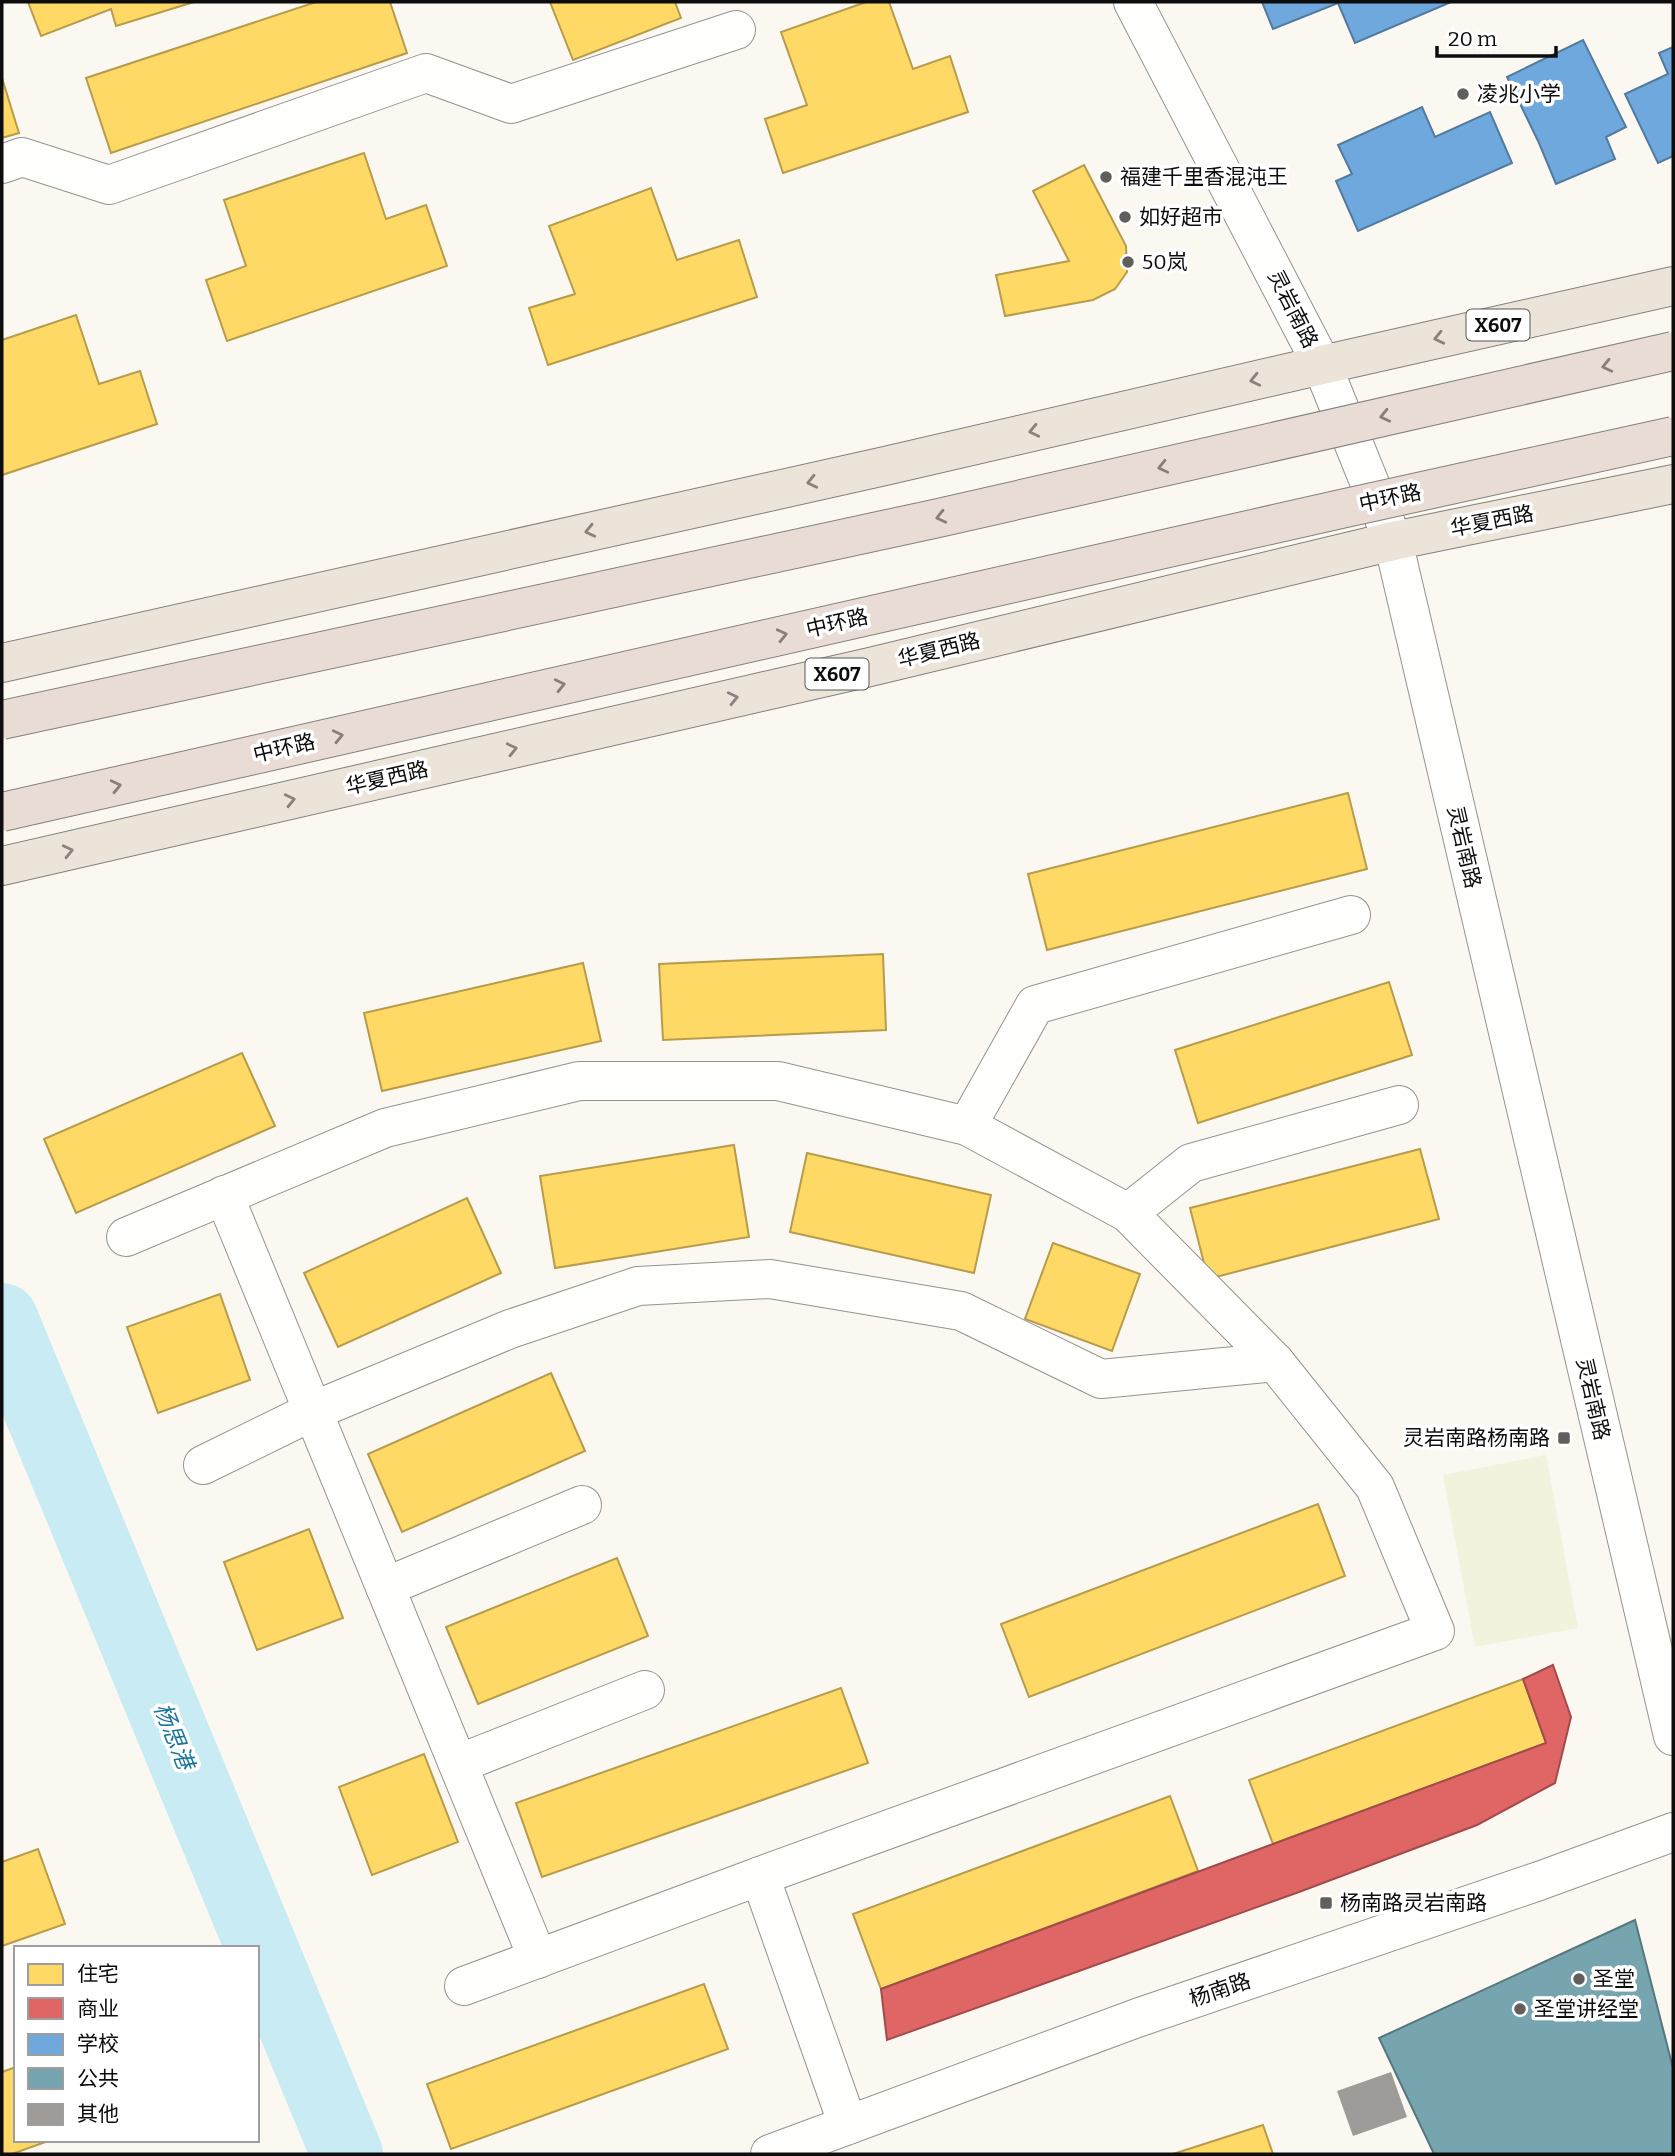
<svg xmlns="http://www.w3.org/2000/svg" width="1675" height="2156" font-family="Bitter,'Noto Sans SC',serif">
  <style>
    .pitch { fill: #f1f3dc }
    .homes { fill: #ffd966; stroke: #b69c4b; stroke-width: 2 }
    .shops { fill: #e06666; stroke: #a14b4b; stroke-width: 2 }
    .schools { fill: #6fa8dc; stroke: #527a9e; stroke-width: 2 }
    .public { fill: #76a5af; stroke: #56777e; stroke-width: 2 }
    .lines { fill: none; stroke-linecap: round; stroke-linejoin: round }
    .river { stroke: #c9ebf4; stroke-width: 72 }
    .building { fill: #9e9b98 }
    .minor-casing { stroke: #949390; stroke-width: 40 }
    .major-casing { stroke: #81807d; stroke-width: 40 }
    .minor { stroke: #fefefd; stroke-width: 38 }
    .major { stroke: #ece4d9; stroke-width: 38 }
    .highway-bridge-casing { stroke: #81807d; stroke-width: 40; stroke-linecap: butt }
    .highway-bridge { stroke: #e9dcd5; stroke-width: 38 }
    .oneway { stroke: #88837d }
    .oneway2 { stroke: #867f7b }
    .poi-dot { fill: #605f5d; stroke: #fff; stroke-width: 2.5 }
    .labels { text-anchor: middle; dominant-baseline: central; stroke-width: 7; stroke-linejoin: round; paint-order: stroke }
    .shield { fill: #fff; stroke: #565656; stroke-width: 2 }
    .shield-label { font-size: 19px; font-weight: bold; fill: #0d0d0d }
    .poi-label { font-size: 21px; fill: #0d0d0d; stroke: #fff; text-anchor: start }
    .street-label { font-size: 21px; fill: #0d0d0d; stroke: #fff }
    .water-label { font-size: 23px; font-style: italic; fill: #1a779c; stroke: #fff }
  </style>
  <rect width="100%" height="100%" fill="#fbf8f2"/>
  <path class="pitch" d="M1546 1455 1578 1628 1475 1647 1443 1475Z"/>
  <g class="homes">
    <path d="M28 2H194L116 26 111 9 41 36Z"/>
    <path d="M316 2H390L407 53 111 153 86 78Z"/>
    <path d="M550 2H675L681 18 573 60Z"/>
    <path d="M866 2H889L913 69 950 56 968 112 783 173 765 119 807 105 781 32Z"/>
    <path d="M2 78 19 133 2 138Z"/>
    <path d="M364 153 386 219 426 205 447 266 227 341 206 280 246 266 224 200Z"/>
    <path d="M1084 165 1126 246 1127 272 1115 289 1093 300 1005 316 996 275 1069 261 1033 191Z"/>
    <path d="M651 188 677 260 739 240 757 297 548 365 529 308 575 294 549 226Z"/>
    <path d="M76 315 99 384 140 371 157 424 2 475V340Z"/>
    <path d="M1348 793 1367 869 1047 950 1028 874Z"/>
    <path d="M883 954 886 1030 663 1040 659 964Z"/>
    <path d="M583 963 601 1041 382 1091 364 1013Z"/>
    <path d="M1389 982 1412 1055 1198 1123 1175 1050Z"/>
    <path d="M242 1053 275 1126 76 1213 44 1139Z"/>
    <path d="M734 1145 749 1237 555 1268 540 1176Z"/>
    <path d="M1420 1149 1439 1219 1208 1279 1190 1208Z"/>
    <path d="M807 1153 991 1195 974 1273 790 1232Z"/>
    <path d="M467 1198 501 1273 338 1347 304 1273Z"/>
    <path d="M1053 1243 1140 1274 1112 1351 1025 1319Z"/>
    <path d="M220 1294 250 1380 158 1413 127 1327Z"/>
    <path d="M551 1373 585 1451 402 1532 368 1454Z"/>
    <path d="M1318 1504 1345 1576 1029 1697 1001 1624Z"/>
    <path d="M309 1529 343 1618 257 1650 224 1562Z"/>
    <path d="M617 1558 648 1636 478 1704 446 1627Z"/>
    <path d="M1523 1679 1546 1743 1273 1844 1249 1780Z"/>
    <path d="M841 1688 868 1763 542 1877 516 1803Z"/>
    <path d="M424 1754 458 1842 372 1875 339 1787Z"/>
    <path d="M1170 1796 1198 1871 881 1989 853 1914Z"/>
    <path d="M38 1849 65 1924 2 1946V1862Z"/>
    <path d="M704 1984 728 2049 451 2149 427 2084Z"/>
    <path d="M16 2067V2140H51L12 2154H2V2072Z"/>
    <path d="M1263 2125 1273 2154H1173Z"/>
  </g>
  <path class="shops" d="M1553 1665 1571 1717 1555 1783 1477 1825 1299 1892 887 2040 881 1989 1546 1743 1523 1679Z"/>
  <g class="schools">
    <path d="M1262 2H1451L1355 43 1338 3 1273 29Z"/>
    <path d="M1583 40 1626 127 1606 137 1615 159 1556 184 1539 143 1507 77Z"/>
    <path d="M1673 47V156L1658 163 1625 94 1668 74 1659 53Z"/>
    <path d="M1422 107 1435 137 1490 112 1512 163 1358 231 1336 181 1352 174 1338 145Z"/>
  </g>
  <path class="public" d="M1635 1920 1673 2068V2154H1434L1379 2038Z"/>
  <g class="lines">
    <path class="river" d="M2 1319 347 2154"/>
  </g>
  <path class="building" d="M1391 2072 1407 2117 1353 2136 1337 2091Z"/>
  <g class="lines">
    <g class="minor-casing">
      <g id="minor">
        <path d="M1133 2 1322 365 1393 541 1673 1736"/>
        <path d="M2 164 22 157 109 185 426 73 511 104 736 30"/>
        <path d="M967 1126 1035 1005 1351 915"/>
        <path d="M224 1195 538 1959"/>
        <path d="M1128 1213 1191 1163 1399 1105"/>
        <path d="M126 1237 385 1128 579 1081H778L967 1126 1128 1213 1275 1362 1375 1487 1435 1631 760 1876 464 1986"/>
        <path d="M203 1465 313 1411 510 1329 638 1286 770 1279 961 1311 1101 1379 1275 1362"/>
        <path d="M385 1587 582 1505"/>
        <path d="M458 1764 645 1690"/>
        <path d="M760 1876 848 2125"/>
        <path d="M770 2154 1137 2018 1539 1881 1673 1832"/>
      </g>
    </g>
    <g class="major-casing">
      <g id="major">
        <path d="M2 663 885 466 1322 365 1673 286"/>
        <path d="M2 866 870 667 1393 541 1673 484"/>
      </g>
    </g>
    <use href="#minor" class="minor"/>
    <use href="#major" class="major"/>
    <g class="highway-bridge-casing">
      <g id="highway-bridge">
        <path d="M2 720 934 519 1673 351"/>
        <path d="M2 812 1341 509 1673 436"/>
      </g>
    </g>
    <use href="#highway-bridge" class="highway-bridge"/>
  </g>
  <defs><path id="oneway-chevron" d="M-2-3.5L2.5 0L-2 3.5" fill="none" stroke-width="1.6" stroke-linecap="round" stroke-linejoin="round" transform="scale(1.75)"/></defs>
  <g class="oneway">
    <use href="#oneway-chevron" transform="translate(1439 338) rotate(167)"/>
    <use href="#oneway-chevron" transform="translate(1255 380) rotate(167)"/>
    <use href="#oneway-chevron" transform="translate(1034 431) rotate(167)"/>
    <use href="#oneway-chevron" transform="translate(812 482) rotate(167)"/>
    <use href="#oneway-chevron" transform="translate(590 531) rotate(167)"/>
    <use href="#oneway-chevron" transform="translate(733 698) rotate(-13)"/>
    <use href="#oneway-chevron" transform="translate(512 749) rotate(-13)"/>
    <use href="#oneway-chevron" transform="translate(290 800) rotate(-13)"/>
    <use href="#oneway-chevron" transform="translate(68 851) rotate(-13)"/>
  </g>
  <g class="oneway2">
    <use href="#oneway-chevron" transform="translate(1607 366) rotate(167)"/>
    <use href="#oneway-chevron" transform="translate(1385 416) rotate(167)"/>
    <use href="#oneway-chevron" transform="translate(1163 467) rotate(167)"/>
    <use href="#oneway-chevron" transform="translate(941 517) rotate(167)"/>
    <use href="#oneway-chevron" transform="translate(782 635) rotate(-13)"/>
    <use href="#oneway-chevron" transform="translate(560 685) rotate(-13)"/>
    <use href="#oneway-chevron" transform="translate(338 736) rotate(-13)"/>
    <use href="#oneway-chevron" transform="translate(116 786) rotate(-13)"/>
  </g>
  <g class="poi-dot">
    <circle cx="1463" cy="94" r="7"/>
    <circle cx="1106" cy="177" r="7"/>
    <circle cx="1125" cy="217" r="7"/>
    <circle cx="1128" cy="262" r="7"/>
    <rect x="1557" y="1431" width="14" height="14" rx="3.5"/>
    <rect x="1319" y="1896" width="14" height="14" rx="3.5"/>
    <circle cx="1579" cy="1979" r="7"/>
    <circle cx="1520" cy="2009" r="7"/>
  </g>
  <g class="labels">
    <g class="shield">
      <rect x="1466.5" y="309.5" width="63" height="31" rx="5"/>
      <rect x="805.5" y="658.5" width="63" height="31" rx="5"/>
    </g>
    <g class="shield-label">
      <text x="1498" y="325">X607</text>
      <text x="837" y="674">X607</text>
    </g>
    <g class="poi-label">
      <text x="1477" y="94">凌兆小学</text>
      <text x="1120" y="177">福建千里香混沌王</text>
      <text x="1139" y="217">如好超市</text>
      <text x="1142" y="262">50岚</text>
      <text x="1550" y="1438" text-anchor="end">灵岩南路杨南路</text>
      <text x="1340" y="1903">杨南路灵岩南路</text>
      <text x="1593" y="1979">圣堂</text>
      <text x="1534" y="2009">圣堂讲经堂</text>
    </g>
    <g class="street-label">
      <text transform="translate(1293 309) rotate(63)">灵岩南路</text>
      <text transform="translate(1390 498) rotate(-12)">中环路</text>
      <text transform="translate(1492 521) rotate(-11)">华夏西路</text>
      <text transform="translate(837 623) rotate(-13)">中环路</text>
      <text transform="translate(939 650) rotate(-14)">华夏西路</text>
      <text transform="translate(284 748) rotate(-13)">中环路</text>
      <text transform="translate(387 778) rotate(-13)">华夏西路</text>
      <text transform="translate(1464 847) rotate(77)">灵岩南路</text>
      <text transform="translate(1593 1399) rotate(77)">灵岩南路</text>
      <text transform="translate(1220 1990) rotate(-19)">杨南路</text>
    </g>
    <g class="water-label">
      <text transform="translate(174 1736) rotate(68)">杨思港</text>
    </g>
  </g>
  <rect width="1675" height="2156" fill="none" stroke="#0d0d0d" stroke-width="7"/>
  <rect x="14" y="1946" width="245" height="196" fill="#ffffff" stroke="#9e9e9e" stroke-width="2"/>
  <rect x="28" y="1964" width="35" height="21" fill="#ffd966" stroke="#9e9e9e" stroke-width="2"/>
  <text x="77" y="1981" font-size="21" fill="#0d0d0d">住宅</text>
  <rect x="28" y="1998" width="35" height="21" fill="#e06666" stroke="#9e9e9e" stroke-width="2"/>
  <text x="77" y="2016" font-size="21" fill="#0d0d0d">商业</text>
  <rect x="28" y="2034" width="35" height="21" fill="#6fa8dc" stroke="#9e9e9e" stroke-width="2"/>
  <text x="77" y="2051" font-size="21" fill="#0d0d0d">学校</text>
  <rect x="28" y="2068" width="35" height="21" fill="#76a5af" stroke="#9e9e9e" stroke-width="2"/>
  <text x="77" y="2086" font-size="21" fill="#0d0d0d">公共</text>
  <rect x="28" y="2104" width="35" height="21" fill="#9e9b98" stroke="#9e9e9e" stroke-width="2"/>
  <text x="77" y="2121" font-size="21" fill="#0d0d0d">其他</text>
  <path d="M1437 46v10h119v-10" fill="none" stroke="#0d0d0d" stroke-width="3.5"/>
  <text x="1448" y="46" font-size="21" fill="#0d0d0d" stroke="#ffffff" stroke-width="5" paint-order="stroke">20 m</text>
</svg>
